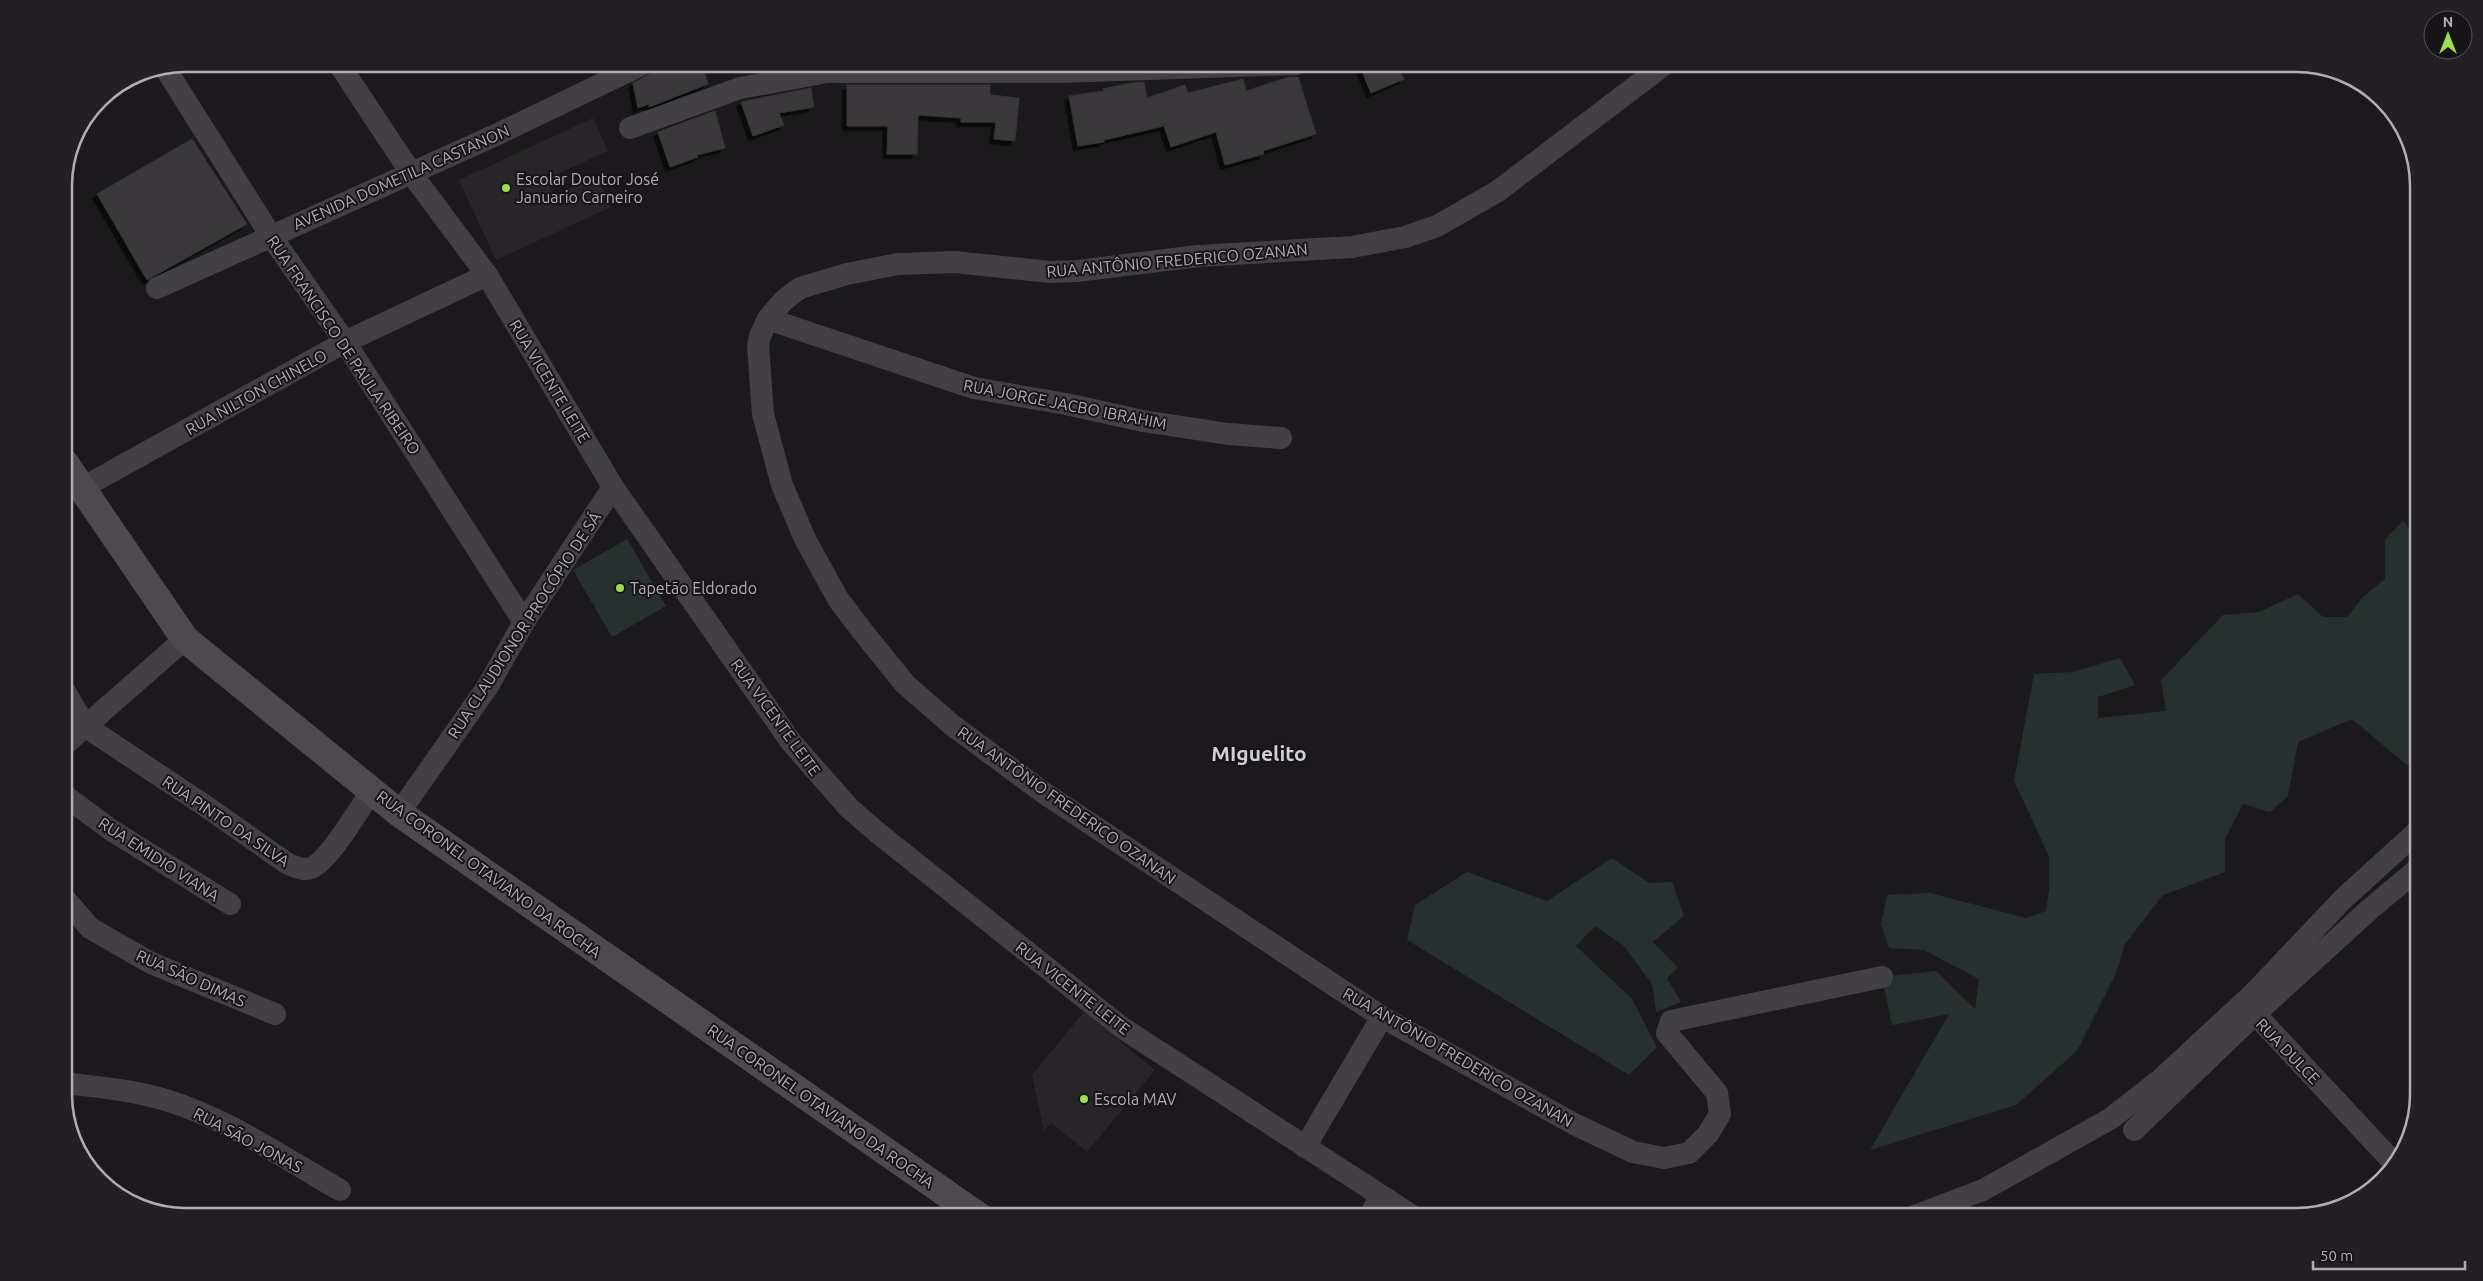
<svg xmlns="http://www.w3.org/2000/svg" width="2483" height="1281" font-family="Ubuntu,sans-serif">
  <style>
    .built { fill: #282528 }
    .green { fill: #28302f }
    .building { fill: #3a373a; stroke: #363437; filter: url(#shadow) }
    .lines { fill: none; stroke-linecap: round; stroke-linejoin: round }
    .street { stroke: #434045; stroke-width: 22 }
    .secondary { stroke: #4d494f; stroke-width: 28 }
    .poi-dot { fill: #9add50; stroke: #161416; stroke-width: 2 }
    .labels { text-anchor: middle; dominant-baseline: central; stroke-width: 4; stroke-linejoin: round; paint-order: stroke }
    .street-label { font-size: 16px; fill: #b3adb9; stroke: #161416 }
    .poi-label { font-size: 16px; fill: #b3adb9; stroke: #161416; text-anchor: start }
    .district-label { font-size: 21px; font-weight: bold; fill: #d2ced6; stroke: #161416 }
    .rim { fill: none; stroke: #b3adb9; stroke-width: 2.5 }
  </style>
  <defs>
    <filter id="shadow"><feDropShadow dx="-4.5" dy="4.5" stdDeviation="0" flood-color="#0009"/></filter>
  </defs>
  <rect width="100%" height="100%" fill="#1b191b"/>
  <g class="built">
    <path d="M593 118 608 151 546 179 554 196 597 176 611 207 496 260 459 180Z"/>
    <path d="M1084 1012 1155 1070 1087 1152 1051 1123 1044 1131 1032 1075Z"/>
  </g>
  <g class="green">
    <path d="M2403 520 2419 544V709L2411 707 2419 736V751L2407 765 2352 719 2298 742 2288 796 2270 812 2243 804 2225 839V872L2163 895 2125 944 2116 973 2077 1051 2016 1105 1870 1150 1949 1014 1892 1025 1882 977 1936 971 1975 1009 1979 979 1924 950 1889 948 1881 924 1887 895 1930 893 2026 918 2046 911 2049 889V856L2014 781 2034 674 2073 672 2120 658 2135 685 2098 697V718L2166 711 2161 680 2223 615 2259 612 2298 594 2323 617H2347L2364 596 2385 579V540Z"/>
    <path d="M627 539 666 606 612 637 573 570Z"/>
    <path d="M1612 858 1649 883 1672 882 1684 916 1653 942 1678 968 1667 978 1681 1002 1656 1012 1652 984 1623 945 1595 926 1576 946 1632 999 1657 1047 1629 1075 1407 940 1415 905 1467 872 1547 901Z"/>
  </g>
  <g class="building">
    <path d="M668 64H702L708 84 649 107V104L638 108 633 83Z"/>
    <path d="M1359 64H1414L1401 74 1404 79 1371 93Z"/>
    <path d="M1289 77H1298L1316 134 1263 151 1264 154 1225 165 1216 132 1171 147 1164 126 1104 140V142L1078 146 1069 96 1104 91 1103 89 1131 83 1144 82 1147 98 1185 85 1188 93 1243 79 1246 91Z"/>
    <path d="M847 85H990V95L1019 98 1015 141 994 139 996 122H961V118L918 115 917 154H887L888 126H847Z"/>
    <path d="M811 88 814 107 779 113 784 125 753 136 741 102Z"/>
    <path d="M715 111 725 148 697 155 698 157 670 167 658 132Z"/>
    <path d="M192 139 247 224 147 280 97 194Z"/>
  </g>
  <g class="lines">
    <g class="street">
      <path d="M339 64 411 173 487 275 613 487 791 742 849 808 878 833 1121 1027 1414 1217"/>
      <path d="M1665 64 1498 191 1437 226 1405 237 1352 247 1198 256 1077 271 1050 272 955 262 898 264 847 274 800 288 783 301 768 319 760 336 758 346 763 414 782 485 805 539 838 599 863 632 905 684 952 725 1044 793 1382 1017 1574 1124 1633 1152 1664 1158 1689 1153 1708 1134 1720 1114 1717 1093 1667 1033 1671 1021 1882 977"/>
      <path d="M165 68 271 236 345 342 524 622"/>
      <path d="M630 128 740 88 828 72H1060L1296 64"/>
      <path d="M157 288 500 133 643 64"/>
      <path d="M768 319 974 388 1066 404 1143 421 1228 434 1281 438"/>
      <path d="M82 488 345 342 487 275"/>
      <path d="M64 690 85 726 204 805 288 864C296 867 304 871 311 868 329 861 360 808 372 790"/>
      <path d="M64 745 185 639"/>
      <path d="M64 795 111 830 230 904"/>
      <path d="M399 813 488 686 524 622 613 487"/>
      <path d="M64 898 90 928 151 963 275 1014"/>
      <path d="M2244 1007 2255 1014 2369 910 2419 868"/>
      <path d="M64 1083C98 1087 133 1090 166 1100 228 1119 284 1158 340 1190"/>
      <path d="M2134 1130 2255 1014 2394 1163"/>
      <path d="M1305 1147 1382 1017"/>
      <path d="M1369 1217 1380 1197"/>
      <path d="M1912 1217 1983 1190 2110 1119 2160 1080 2255 992 2343 899 2419 830"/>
    </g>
    <path class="secondary" d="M64 462 185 639 399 813 980 1217"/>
  </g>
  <g class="poi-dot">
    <circle cx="506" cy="188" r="5"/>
    <circle cx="620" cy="588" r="5"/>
    <circle cx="1084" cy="1099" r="5"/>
  </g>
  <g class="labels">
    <g class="street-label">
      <text transform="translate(401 177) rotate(-24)">AVENIDA DOMETILA CASTANON</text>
      <text transform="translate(1177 260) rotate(-5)">RUA ANTÔNIO FREDERICO OZANAN</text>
      <text transform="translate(344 345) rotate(56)">RUA FRANCISCO DE PAULA RIBEIRO</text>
      <text transform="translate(550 381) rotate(59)">RUA VICENTE LEITE</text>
      <text transform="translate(256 392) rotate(-29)">RUA NILTON CHINELO</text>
      <text transform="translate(1065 404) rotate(11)">RUA JORGE JACBO IBRAHIM</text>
      <text transform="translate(524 625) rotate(-57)">RUA CLAUDIONOR PROCÓPIO DE SÁ</text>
      <text transform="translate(776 717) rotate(54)">RUA VICENTE LEITE</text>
      <text transform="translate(1067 805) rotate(35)">RUA ANTÔNIO FREDERICO OZANAN</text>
      <text transform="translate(226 821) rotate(34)">RUA PINTO DA SILVA</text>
      <text transform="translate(159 859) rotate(33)">RUA EMIDIO VIANA</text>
      <text transform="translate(489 874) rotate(36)">RUA CORONEL OTAVIANO DA ROCHA</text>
      <text transform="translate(191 978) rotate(24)">RUA SÃO DIMAS</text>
      <text transform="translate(1073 988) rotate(38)">RUA VICENTE LEITE</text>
      <text transform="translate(2288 1051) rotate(46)">RUA DULCE</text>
      <text transform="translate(1458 1057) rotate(30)">RUA ANTÔNIO FREDERICO OZANAN</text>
      <text transform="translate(821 1106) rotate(35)">RUA CORONEL OTAVIANO DA ROCHA</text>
      <text transform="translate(248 1140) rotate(28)">RUA SÃO JONAS</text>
    </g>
    <g class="poi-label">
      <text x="516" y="179">Escolar Doutor José<tspan x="516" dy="18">Januario Carneiro</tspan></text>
      <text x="630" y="588">Tapetão Eldorado</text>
      <text x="1094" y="1099">Escola MAV</text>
    </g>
    <g class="district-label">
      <text x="1259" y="753">MIguelito</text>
    </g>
  </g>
  <path d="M0 0H2483V1281H0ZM186 72H2296A114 114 0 0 1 2410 186V1094A114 114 0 0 1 2296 1208H186A114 114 0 0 1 72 1094V186A114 114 0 0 1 186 72Z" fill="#232023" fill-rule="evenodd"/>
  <path class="rim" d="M186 72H2296A114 114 0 0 1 2410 186V1094A114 114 0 0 1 2296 1208H186A114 114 0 0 1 72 1094V186A114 114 0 0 1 186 72Z"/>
  <g transform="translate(2448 35)"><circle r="24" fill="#161416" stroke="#555157"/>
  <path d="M0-4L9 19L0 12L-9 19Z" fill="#9add50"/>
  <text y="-8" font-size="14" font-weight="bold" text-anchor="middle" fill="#b3adb9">N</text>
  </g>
  <path d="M2313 1261v8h152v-8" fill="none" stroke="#b3adb9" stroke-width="2.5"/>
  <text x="2320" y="1261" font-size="15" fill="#b3adb9" stroke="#161416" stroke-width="4" paint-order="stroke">50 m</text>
</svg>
